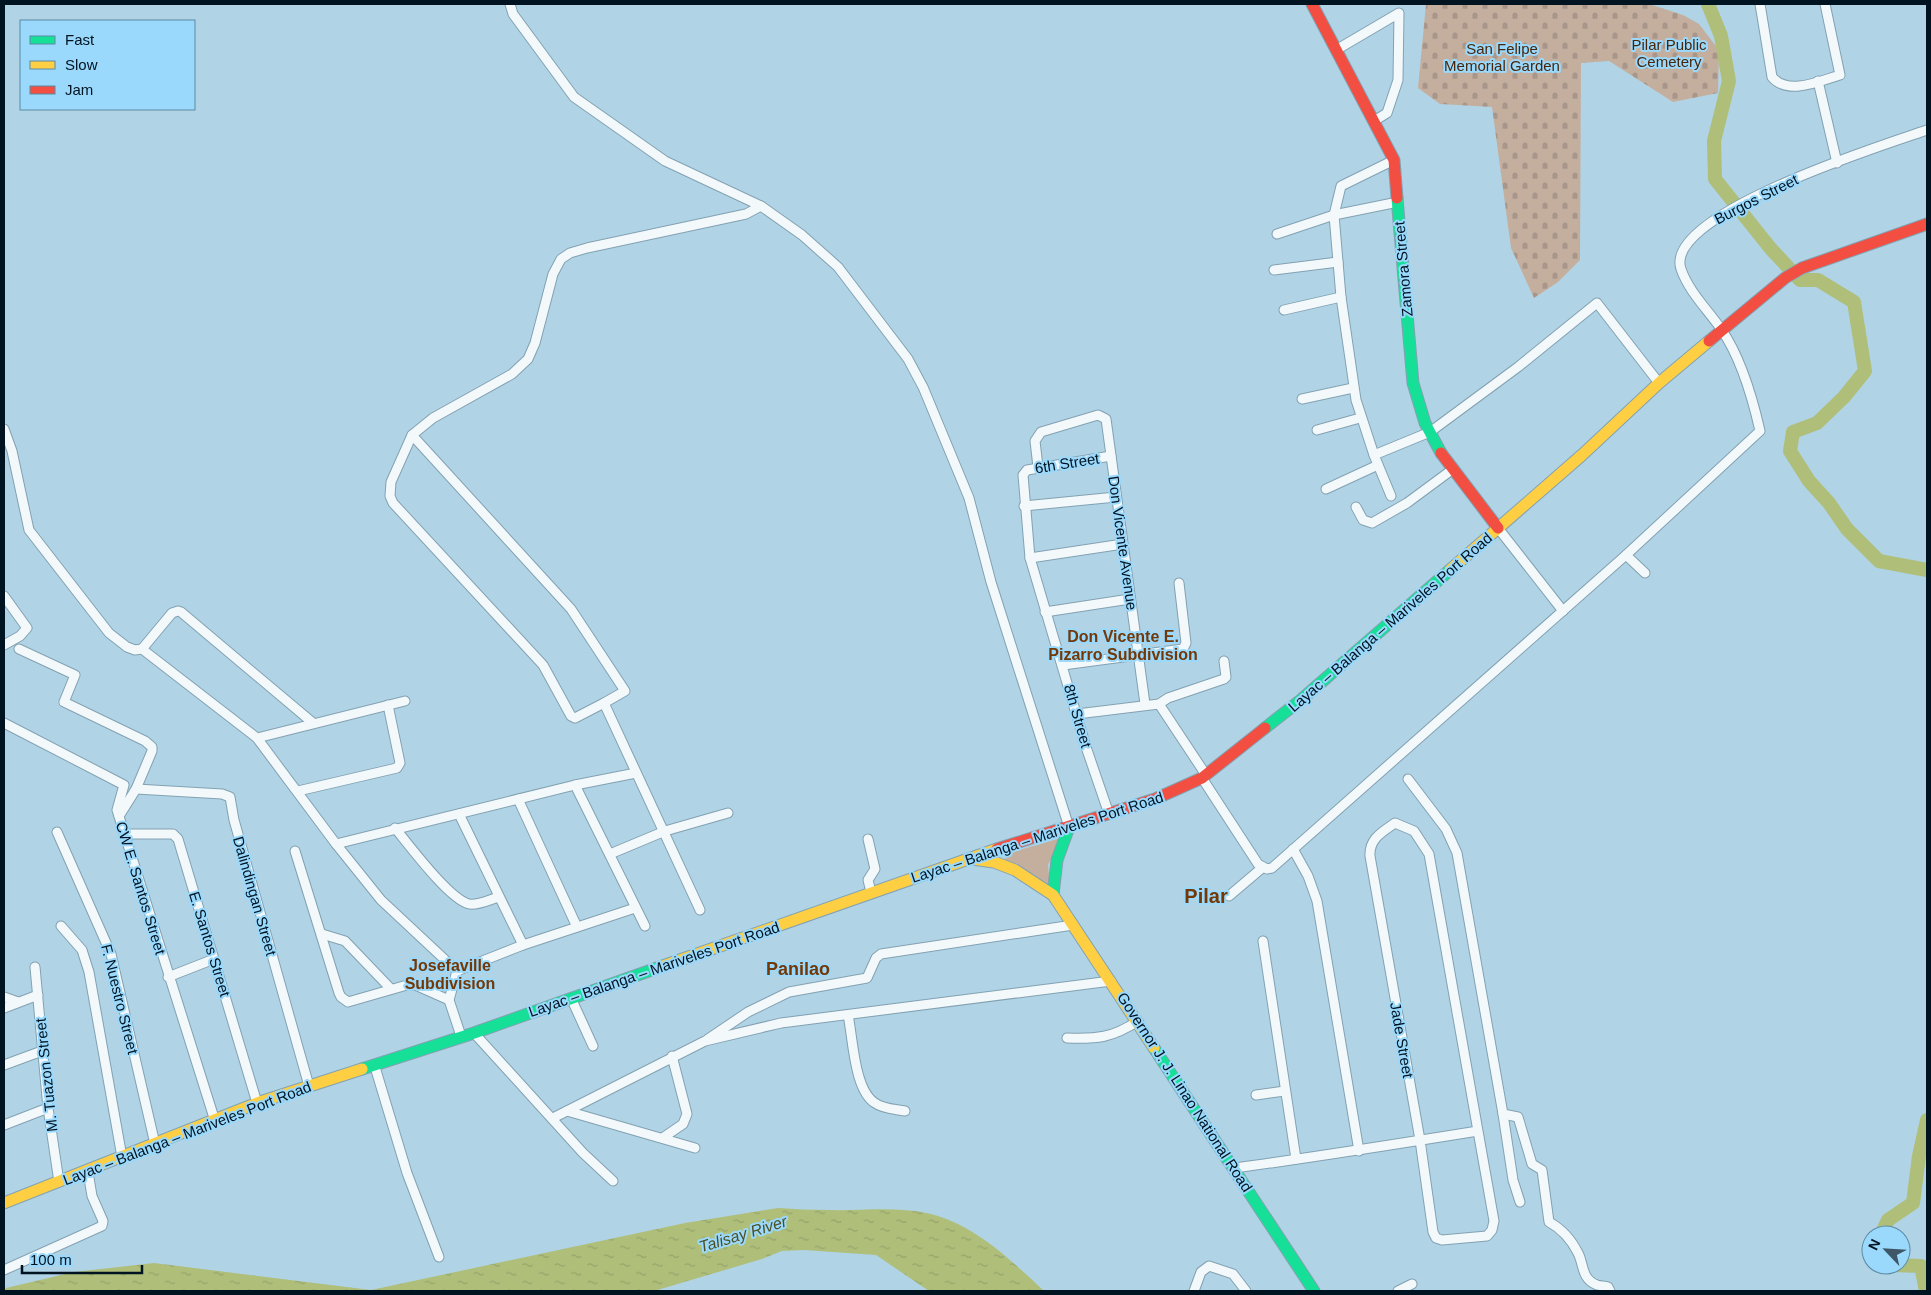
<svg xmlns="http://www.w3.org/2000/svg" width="1931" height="1295" font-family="Arial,sans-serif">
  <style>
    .green { fill: #c4af9f }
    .cemetery { fill: url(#cemetery-stones) }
    .water { fill: url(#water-ripples) }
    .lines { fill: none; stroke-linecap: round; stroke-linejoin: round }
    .river { stroke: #afbf7a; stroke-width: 14 }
    .street-casing { stroke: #82a2b2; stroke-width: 11 }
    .fast-casing { stroke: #82a2b2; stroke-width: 13 }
    .slow-casing { stroke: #82a2b2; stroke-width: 13 }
    .jam-casing { stroke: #82a2b2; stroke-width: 13 }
    .street { stroke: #f3f8fb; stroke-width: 9 }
    .fast { stroke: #16e098; stroke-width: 11 }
    .slow { stroke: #ffcf43; stroke-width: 11 }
    .jam { stroke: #f24e42; stroke-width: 11 }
    .labels { text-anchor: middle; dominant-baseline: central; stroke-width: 4; stroke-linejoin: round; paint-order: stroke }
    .park-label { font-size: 15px; fill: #48250b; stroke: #9ad9fc }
    .street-label { font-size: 15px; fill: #001320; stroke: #9ad9fc }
    .neighbourhood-label { font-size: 16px; font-weight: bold; fill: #733806; stroke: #9ad9fc }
    .water-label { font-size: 16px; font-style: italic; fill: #4c4f24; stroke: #9ad9fc }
    .quarter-label { font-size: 18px; font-weight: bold; fill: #733806; stroke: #9ad9fc }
    .district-label { font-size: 20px; font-weight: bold; fill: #733806; stroke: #9ad9fc }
  </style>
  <defs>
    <pattern id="cemetery-stones" width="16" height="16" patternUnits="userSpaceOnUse" patternTransform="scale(1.25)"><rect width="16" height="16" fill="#c4af9f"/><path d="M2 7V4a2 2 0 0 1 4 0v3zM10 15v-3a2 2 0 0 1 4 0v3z" fill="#a79689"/></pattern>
    <pattern id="water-ripples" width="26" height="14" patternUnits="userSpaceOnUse" patternTransform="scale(1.25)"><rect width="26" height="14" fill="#afbf7a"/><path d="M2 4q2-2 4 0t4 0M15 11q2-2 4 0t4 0" fill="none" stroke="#95a369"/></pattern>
  </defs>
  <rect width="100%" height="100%" fill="#b0d3e6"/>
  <path class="green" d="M1061 838 1048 865 1050 888 1005 861 1006 854Z"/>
  <path class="cemetery" d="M1426 4H1649L1683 15 1699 24 1719 50 1718 93 1673 102 1609 61 1581 63 1580 260 1558 282 1534 298 1511 248 1492 107 1440 104 1418 88Z"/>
  <path class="water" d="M778 1208C795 1209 811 1210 828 1210 863 1211 897 1206 931 1214 975 1225 1012 1261 1044 1291H929L876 1255 804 1250 782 1251 762 1259 654 1291H4L6 1288 74 1272 154 1263 371 1290 685 1223Z"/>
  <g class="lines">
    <g class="river">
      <path d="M1708 4 1721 36 1729 81 1714 141 1715 179 1771 249 1800 280H1818L1854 302 1865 371 1844 397 1817 423 1793 432 1790 451 1809 481 1829 503 1847 529 1879 561 1927 570"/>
      <path d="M1881 1235 1888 1220 1913 1203 1919 1156 1927 1120"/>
      <path d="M1893 1265 1921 1266 1926 1291"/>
    </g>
    <g class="street-casing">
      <g id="street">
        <path d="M510 4 513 14 574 97 665 161 761 206 802 235 838 267 908 359 923 387 969 498 991 582 1069 827"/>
        <path d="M1760 4 1772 77C1788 96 1820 81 1840 75L1825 4"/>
        <path d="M1336 50 1399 13 1398 80 1387 113 1374 121"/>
        <path d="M1818 81 1837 163"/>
        <path d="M1277 234 1334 215 1398 202"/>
        <path d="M1274 270 1338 262"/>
        <path d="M1284 310 1341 297"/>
        <path d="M1302 399 1353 388"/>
        <path d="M4 429 12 451 29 530 109 633 127 647 135 650 142 649"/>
        <path d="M1317 430 1360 418"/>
        <path d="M412 435 571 609 625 691 604 703"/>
        <path d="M1374 455 1356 400 1341 297 1334 215 1341 186 1394 160"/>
        <path d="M1038 467 1035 441 1041 432 1098 415 1106 419 1145 704"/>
        <path d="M1326 489 1378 465"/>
        <path d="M1391 496 1374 455 1430 432 1518 367 1597 303 1659 383"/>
        <path d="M1024 506 1116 497"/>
        <path d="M1356 507 1363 520 1372 523 1407 503 1453 469"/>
        <path d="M1498 528 1563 611"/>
        <path d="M1626 555 1645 573"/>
        <path d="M1030 558 1123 544"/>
        <path d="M4 596 27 628 20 636 4 645"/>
        <path d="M1045 612 1130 599"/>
        <path d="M19 649 75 675 64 702 145 741 152 747V751L136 789 119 816"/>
        <path d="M1063 665 1183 649 1186 643 1179 583"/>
        <path d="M1159 704 1206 775"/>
        <path d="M1077 714 1159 704 1168 698 1224 679 1226 677 1224 661"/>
        <path d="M4 723 124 785 117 810 215 1121"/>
        <path d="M313 723 181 612 178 611 172 613 142 649 257 738 336 844 381 900 457 971 449 1000 461 1036"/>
        <path d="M257 738 405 701"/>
        <path d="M1202 778 1258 864 1267 869 1272 868 1626 555 1760 431C1753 400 1740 356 1721 329 1708 310 1689 292 1681 269 1662 214 1887 144 1927 130"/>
        <path d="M1408 779 1446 829 1457 853 1503 1114 1518 1117 1532 1164 1542 1170 1549 1222C1562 1229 1571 1239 1578 1253 1584 1264 1581 1279 1597 1285 1600 1286 1605 1286 1608 1287L1610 1291"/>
        <path d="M575 785 645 926"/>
        <path d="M136 789 222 794 230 797 234 820 309 1086"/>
        <path d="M298 791 397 768 400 763 388 705"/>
        <path d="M518 799 577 927"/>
        <path d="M459 814 523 945"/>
        <path d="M1109 814 1086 747 1030 558 1023 475 1027 470 1111 456"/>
        <path d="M395 828C409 845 449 899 469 904 477 906 491 899 499 897"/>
        <path d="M57 832 111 954 155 1144"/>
        <path d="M124 834H173L178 839 257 1103"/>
        <path d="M868 839 875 869 868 880 871 892"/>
        <path d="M336 844 575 785 636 773"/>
        <path d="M1293 849 1308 876 1317 901 1359 1151"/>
        <path d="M295 851 339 993 341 997 348 1002 407 985H415L449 1000"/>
        <path d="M610 854 665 831 728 813"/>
        <path d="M1229 896 1262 868"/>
        <path d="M700 910 604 703 575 718 571 716 543 665 393 503 390 496 391 482 412 435 433 418 512 374 528 359 535 343 553 274 561 259 570 253 587 248 746 214 761 206"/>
        <path d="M61 926 82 950 89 972 122 1157"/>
        <path d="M322 934 345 941 391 989"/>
        <path d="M1263 941 1296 1159"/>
        <path d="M35 967 48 1108 59 1182"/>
        <path d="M457 971 523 945 635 908"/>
        <path d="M168 977 214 959"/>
        <path d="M4 997 18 1002"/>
        <path d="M571 998 593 1046"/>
        <path d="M4 1008 38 995"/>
        <path d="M848 1015C853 1038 854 1090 875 1103 883 1109 895 1109 905 1111"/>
        <path d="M474 1033 583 1153 613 1181"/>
        <path d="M1067 1038C1097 1039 1112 1038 1138 1021"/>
        <path d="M708 1039 748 1012 789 992 867 978 876 958 881 954 1073 925"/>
        <path d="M4 1065 42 1051"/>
        <path d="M375 1067 407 1173 439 1257"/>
        <path d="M1256 1095 1285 1091"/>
        <path d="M567 1111 695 1148"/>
        <path d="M1503 1114 1513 1180 1520 1202"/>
        <path d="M553 1118 705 1041 781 1023 1111 981"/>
        <path d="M4 1125 48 1108"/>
        <path d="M664 1137 683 1124 687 1114 672 1056"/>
        <path d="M1235 1168C1316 1157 1397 1144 1478 1131L1429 854 1414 831 1395 823C1382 832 1369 839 1370 856L1420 1140 1433 1232 1436 1238 1442 1240 1487 1236 1492 1230 1494 1221 1478 1131"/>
        <path d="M4 1270 102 1226 103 1221 92 1196 88 1172"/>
        <path d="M1194 1291 1201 1272 1209 1266 1233 1274 1246 1291"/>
        <path d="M1398 1291 1412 1284"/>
      </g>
    </g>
    <g class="fast-casing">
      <g id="fast">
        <path d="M1397 198 1413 383 1425 423 1441 453"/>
        <path d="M1265 728 1302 699 1450 570"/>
        <path d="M1053 895 1057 860 1069 827"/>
        <path d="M1154 1048 1314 1291"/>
        <path d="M362 1069 474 1033 660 967"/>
      </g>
    </g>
    <g class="slow-casing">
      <g id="slow">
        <path d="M1450 570 1582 455 1659 383 1709 341"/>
        <path d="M972 859 994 862 1015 870 1053 895 1154 1048"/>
        <path d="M660 967 997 849"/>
        <path d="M4 1203 257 1103 362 1069"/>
      </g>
    </g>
    <g class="jam-casing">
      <g id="jam">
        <path d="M1312 4 1394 160 1397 198"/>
        <path d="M1709 341 1785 278 1802 268 1927 224"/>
        <path d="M1441 453 1498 528"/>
        <path d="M997 849 1155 799 1202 778 1265 728"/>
      </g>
    </g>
    <use href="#street" class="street"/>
    <use href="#fast" class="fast"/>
    <use href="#slow" class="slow"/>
    <use href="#jam" class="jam"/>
  </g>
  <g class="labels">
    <g class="park-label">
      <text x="1669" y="44">Pilar Public<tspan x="1669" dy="17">Cemetery</tspan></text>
      <text x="1502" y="48">San Felipe<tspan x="1502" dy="17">Memorial Garden</tspan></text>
    </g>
    <g class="street-label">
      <text transform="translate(1756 199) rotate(-27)">Burgos Street</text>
      <text transform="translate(1403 269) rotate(-95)">Zamora Street</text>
      <text transform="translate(1067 463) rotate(-9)">6th Street</text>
      <text transform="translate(1123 543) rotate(82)">Don Vicente Avenue</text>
      <text transform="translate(1390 622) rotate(-41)">Layac – Balanga – Mariveles Port Road</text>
      <text transform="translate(1078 716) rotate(74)">8th Street</text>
      <text transform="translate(1037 837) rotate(-18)">Layac – Balanga – Mariveles Port Road</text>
      <text transform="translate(141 888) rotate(73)">CW E. Santos Street</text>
      <text transform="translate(255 896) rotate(74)">Dalindingan Street</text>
      <text transform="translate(210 944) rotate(73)">E. Santos Street</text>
      <text transform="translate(654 969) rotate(-19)">Layac – Balanga – Mariveles Port Road</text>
      <text transform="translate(120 999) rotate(76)">F. Nuestro Street</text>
      <text transform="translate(1402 1040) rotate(80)">Jade Street</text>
      <text transform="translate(46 1075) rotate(-96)">M. Tuazon Street</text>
      <text transform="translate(1185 1092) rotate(57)">Governor J. J. Linao National Road</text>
      <text transform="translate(187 1133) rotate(-21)">Layac – Balanga – Mariveles Port Road</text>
    </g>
    <g class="neighbourhood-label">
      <text x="1123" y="636">Don Vicente E.<tspan x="1123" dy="18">Pizarro Subdivision</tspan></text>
      <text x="450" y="965">Josefaville<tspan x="450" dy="18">Subdivision</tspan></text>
    </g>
    <g class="water-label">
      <text transform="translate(743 1234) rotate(-17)">Talisay River</text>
    </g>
    <g class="quarter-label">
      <text x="798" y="969">Panilao</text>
    </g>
    <g class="district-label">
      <text x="1206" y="896">Pilar</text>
    </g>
  </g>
  <rect width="1931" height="1295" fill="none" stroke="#001320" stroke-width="10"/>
  <rect x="20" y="20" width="175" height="90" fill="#9ad9fc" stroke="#5c8aa4"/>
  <rect x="30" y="36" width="25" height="8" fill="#16e098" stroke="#5c8aa4"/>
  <text x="65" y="45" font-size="15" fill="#001320">Fast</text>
  <rect x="30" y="61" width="25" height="8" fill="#ffcf43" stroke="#5c8aa4"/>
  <text x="65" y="70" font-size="15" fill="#001320">Slow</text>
  <rect x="30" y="86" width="25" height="8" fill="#f24e42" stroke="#5c8aa4"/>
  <text x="65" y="95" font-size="15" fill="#001320">Jam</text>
  <g transform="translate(1886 1250) rotate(295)"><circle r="24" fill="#9ad9fc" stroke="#5c8aa4"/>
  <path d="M0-4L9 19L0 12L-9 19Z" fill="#3e5665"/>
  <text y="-8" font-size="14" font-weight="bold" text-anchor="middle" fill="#001320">N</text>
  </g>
  <path d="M22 1265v8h120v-8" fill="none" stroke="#001320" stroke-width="2.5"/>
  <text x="30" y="1265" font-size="15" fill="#001320" stroke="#9ad9fc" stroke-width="4" paint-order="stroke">100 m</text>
</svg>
